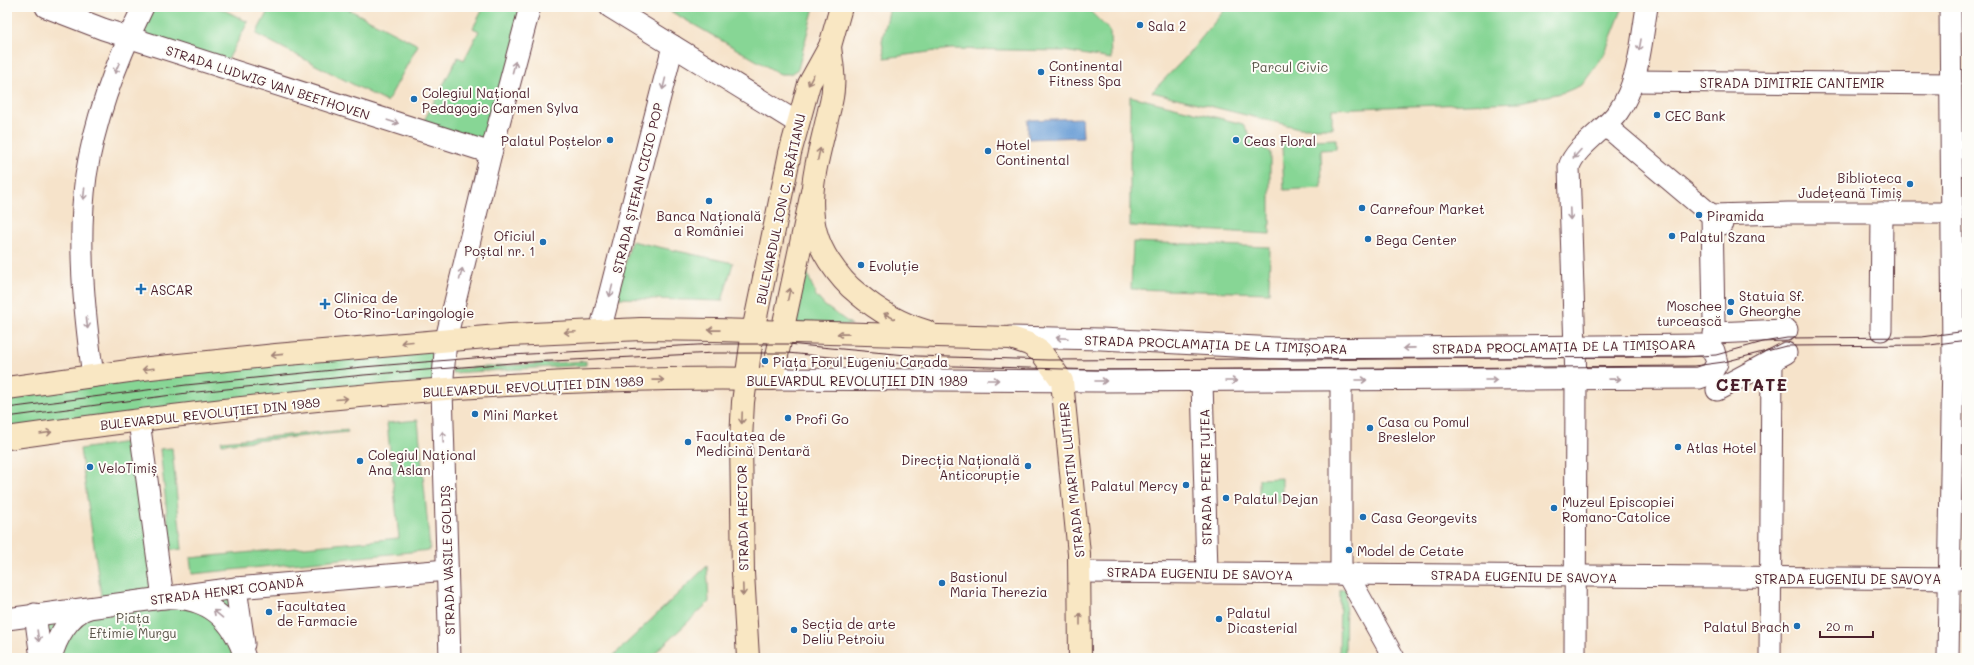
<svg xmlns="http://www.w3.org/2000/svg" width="1974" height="665" font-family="Mali,sans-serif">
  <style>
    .green { fill: #87d695; stroke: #687a60 }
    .water { fill: #6b9ed6; stroke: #5a5e80 }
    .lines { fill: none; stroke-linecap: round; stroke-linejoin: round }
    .street-casing { stroke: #643c43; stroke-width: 23 }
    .secondary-casing { stroke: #643c43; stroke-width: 24 }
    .street { stroke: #fff; stroke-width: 21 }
    .secondary { stroke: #f9e7c3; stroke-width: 22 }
    .tram { stroke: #4a1f2b; stroke-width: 1 }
    .oneway { stroke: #ae9aa0 }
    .oneway2 { stroke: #a28377 }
    .poi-dot { fill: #1f6fb2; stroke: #fdfcf7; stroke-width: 1.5 }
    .labels { text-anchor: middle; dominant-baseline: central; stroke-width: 4; stroke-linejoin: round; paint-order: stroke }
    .poi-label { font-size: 13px; fill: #4a1f2b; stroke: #fdfcf7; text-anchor: start }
    .park-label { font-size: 13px; fill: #5c564b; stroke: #fdfcf7 }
    .street-label { font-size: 13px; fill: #4a1f2b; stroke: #fdfcf7 }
    .district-label { font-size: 17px; font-weight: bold; letter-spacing: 1px; fill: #4a1f2b; stroke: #fdfcf7 }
  </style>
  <rect width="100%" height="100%" fill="#fdfcf7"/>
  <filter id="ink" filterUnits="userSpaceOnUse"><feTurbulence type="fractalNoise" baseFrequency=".025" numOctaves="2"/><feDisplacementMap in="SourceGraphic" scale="8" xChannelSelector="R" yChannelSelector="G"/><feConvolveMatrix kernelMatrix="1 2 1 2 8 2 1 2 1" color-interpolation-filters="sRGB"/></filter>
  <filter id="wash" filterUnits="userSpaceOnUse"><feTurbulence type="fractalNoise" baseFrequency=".012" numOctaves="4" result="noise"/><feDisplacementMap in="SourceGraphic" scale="16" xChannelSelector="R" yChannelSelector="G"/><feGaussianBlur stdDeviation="0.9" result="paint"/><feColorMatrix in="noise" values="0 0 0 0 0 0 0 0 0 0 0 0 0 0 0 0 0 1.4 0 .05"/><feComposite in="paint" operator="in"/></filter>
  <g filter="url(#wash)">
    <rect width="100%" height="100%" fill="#f6e3ca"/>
    <g class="green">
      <path d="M144 7H218L248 22 224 67 130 37Z"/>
      <path d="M270 7H344L418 45 387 102 256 34Z"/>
      <path d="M484 7H530L491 153 419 130 458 57 464 60 479 31 473 28Z"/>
      <path d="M663 7H814L798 69 790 74H780Z"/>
      <path d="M890 7H1086L1110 31 1111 59 1064 51 951 49 885 58 882 41Z"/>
      <path d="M1227 7H1623L1604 55 1582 85 1565 92 1520 102 1332 109V128H1299L1152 92 1185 58Z"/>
      <path d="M1130 96 1243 124 1255 143 1270 152V234L1130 226Z"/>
      <path d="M1336 139V149L1321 150 1322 188 1284 190 1282 146 1288 141Z"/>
      <path d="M631 241 733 263 722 301 617 298Z"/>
      <path d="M1133 242 1270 247 1269 293 1131 289Z"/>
      <path d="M805 267 816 296 825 306 852 325 791 323Z"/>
      <path d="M440 344 437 386 7 433V393Z"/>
      <path d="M586 361V365L452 373V369Z"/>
      <path d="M418 420 430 550 192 574 190 558 399 538 387 423Z"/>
      <path d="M347 430 348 432 222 444 221 441Z"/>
      <path d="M134 441 157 602 233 592 242 658H46L41 618 103 609 80 449Z"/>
      <path d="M172 448 182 549 171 550 160 449Z"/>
      <path d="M1282 478V502H1259V479Z"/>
      <path d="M707 566 709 602 650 658H611Z"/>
      <path d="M1346 589 1345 658H1339L1340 590Z"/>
    </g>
    <path class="water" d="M1082 118 1083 137 1028 139V120Z"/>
  </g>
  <g filter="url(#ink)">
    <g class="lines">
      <g class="street-casing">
        <g id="street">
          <path d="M46 7 103 29 491 153"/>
          <path d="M610 7 798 123"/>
          <path d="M1633 81 1951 84"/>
          <path d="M1606 126 1722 224"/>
          <path d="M1714 321 1712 215 1788 213H1952"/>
          <path d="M1881 330 1882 213"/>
          <path d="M600 331 673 46"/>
          <path d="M1714 333 1787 330"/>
          <path d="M93 376C84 310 77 242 86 176 95 117 117 60 143 7"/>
          <path d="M772 379 1100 381 1699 378 1711 374 1717 363 1714 351 1703 345 1294 349 1101 339 1010 337"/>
          <path d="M1202 381 1207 573"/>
          <path d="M1717 390 1786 353"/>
          <path d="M139 421 163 598C206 596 233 617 245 658"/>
          <path d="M1080 572 1967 579"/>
          <path d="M1341 574V389"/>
          <path d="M1347 574 1394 658"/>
          <path d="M236 588 244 644"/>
          <path d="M35 614 41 658"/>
          <path d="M7 619 236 588 447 570"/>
          <path d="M51 658C56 639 69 614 89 608"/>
          <path d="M450 658 442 390 446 339 491 153 530 7"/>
          <path d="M1575 658 1576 380 1569 167C1575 147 1606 129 1618 112 1639 83 1641 42 1647 7"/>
          <path d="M1770 658 1772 360"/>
          <path d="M1948 658 1953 355 1950 7"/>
        </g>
      </g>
      <g class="secondary-casing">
        <g id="secondary">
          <path d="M830 46C831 59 835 74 833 88 833 97 830 106 828 115 817 165 798 214 829 261 837 273 845 284 857 293 877 310 900 324 926 331"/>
          <path d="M7 388 150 368 276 355 510 335 641 329 716 330 1011 338 1029 344 1041 352 1062 381 1079 554 1080 658"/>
          <path d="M7 438C260 402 516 375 772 379L812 192"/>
          <path d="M748 658 743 573 741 440 743 402 753 331 790 153 809 84 830 46 841 7"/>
        </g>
      </g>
      <use href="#street" class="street"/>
      <use href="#secondary" class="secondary"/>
      <g class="tram">
        <path d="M7 408 186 385 363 367 511 355 716 344H788L917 356 1048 360 1685 357 1716 355 1763 342 1787 338 1922 337 1967 331"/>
        <path d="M7 417 187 393 364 375 512 363 715 353H787L917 365 1100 370 1694 366 1724 362 1786 346 1930 345 1967 340"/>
      </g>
    </g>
    <defs><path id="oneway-shaft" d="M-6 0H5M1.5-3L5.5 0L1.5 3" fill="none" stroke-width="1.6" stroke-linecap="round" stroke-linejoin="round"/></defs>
    <g class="oneway">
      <use href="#oneway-shaft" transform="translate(1640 45) rotate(100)"/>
      <use href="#oneway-shaft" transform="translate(514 67) rotate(-75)"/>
      <use href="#oneway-shaft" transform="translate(117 68) rotate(113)"/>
      <use href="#oneway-shaft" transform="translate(664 84) rotate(104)"/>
      <use href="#oneway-shaft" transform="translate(393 122) rotate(18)"/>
      <use href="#oneway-shaft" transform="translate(1577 154) rotate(132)"/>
      <use href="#oneway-shaft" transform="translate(84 194) rotate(96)"/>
      <use href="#oneway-shaft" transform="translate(1570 214) rotate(88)"/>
      <use href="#oneway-shaft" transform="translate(461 274) rotate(-76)"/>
      <use href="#oneway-shaft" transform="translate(611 291) rotate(104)"/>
      <use href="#oneway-shaft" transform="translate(87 323) rotate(84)"/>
      <use href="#oneway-shaft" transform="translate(1062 338) rotate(-177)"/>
      <use href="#oneway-shaft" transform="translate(1409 348) rotate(179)"/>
      <use href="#oneway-shaft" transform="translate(1615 379) rotate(-1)"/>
      <use href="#oneway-shaft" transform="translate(993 380)"/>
      <use href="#oneway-shaft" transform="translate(1361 380)"/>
      <use href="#oneway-shaft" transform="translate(1491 380)"/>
      <use href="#oneway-shaft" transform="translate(1101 381)"/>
      <use href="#oneway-shaft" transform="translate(1231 381)"/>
      <use href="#oneway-shaft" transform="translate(443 437) rotate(-92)"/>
      <use href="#oneway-shaft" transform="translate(218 614) rotate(-140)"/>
      <use href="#oneway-shaft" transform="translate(38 636) rotate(82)"/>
    </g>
    <g class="oneway2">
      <use href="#oneway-shaft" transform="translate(811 80) rotate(117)"/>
      <use href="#oneway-shaft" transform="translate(819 154) rotate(-78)"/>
      <use href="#oneway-shaft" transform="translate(789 294) rotate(-78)"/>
      <use href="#oneway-shaft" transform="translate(889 316) rotate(-153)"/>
      <use href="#oneway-shaft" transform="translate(714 330) rotate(-179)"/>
      <use href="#oneway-shaft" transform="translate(570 332) rotate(177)"/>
      <use href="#oneway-shaft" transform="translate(843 334) rotate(-179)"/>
      <use href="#oneway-shaft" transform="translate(407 342) rotate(175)"/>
      <use href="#oneway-shaft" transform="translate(277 355) rotate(174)"/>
      <use href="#oneway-shaft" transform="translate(148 369) rotate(173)"/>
      <use href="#oneway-shaft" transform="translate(658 380) rotate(-1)"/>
      <use href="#oneway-shaft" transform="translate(342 399) rotate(-5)"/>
      <use href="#oneway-shaft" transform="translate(742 418) rotate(92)"/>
      <use href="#oneway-shaft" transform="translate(46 433) rotate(-8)"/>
      <use href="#oneway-shaft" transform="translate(743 590) rotate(88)"/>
      <use href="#oneway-shaft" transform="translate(1080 619) rotate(-90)"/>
    </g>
  </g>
  <g class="poi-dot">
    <circle cx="1140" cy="25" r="4"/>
    <circle cx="1041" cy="72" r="4"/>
    <circle cx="414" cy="99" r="4"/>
    <circle cx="1657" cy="115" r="4"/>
    <circle cx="610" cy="140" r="4"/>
    <circle cx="1236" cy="140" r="4"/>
    <circle cx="988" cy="151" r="4"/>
    <circle cx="1910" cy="184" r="4"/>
    <circle cx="709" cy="201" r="4"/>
    <circle cx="1362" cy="208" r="4"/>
    <circle cx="1699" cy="215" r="4"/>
    <circle cx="1672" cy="236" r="4"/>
    <circle cx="1368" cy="239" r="4"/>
    <circle cx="543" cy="242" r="4"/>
    <circle cx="861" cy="265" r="4"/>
    <path d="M139 283h4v4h4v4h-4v4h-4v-4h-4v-4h4z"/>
    <circle cx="1731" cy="302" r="4"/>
    <path d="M323 298h4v4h4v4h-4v4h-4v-4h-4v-4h4z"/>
    <circle cx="1730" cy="312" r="4"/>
    <circle cx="765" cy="361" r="4"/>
    <circle cx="475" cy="414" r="4"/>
    <circle cx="788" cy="418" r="4"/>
    <circle cx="1370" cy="428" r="4"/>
    <circle cx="688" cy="442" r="4"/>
    <circle cx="1678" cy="447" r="4"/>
    <circle cx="360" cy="461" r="4"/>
    <circle cx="1028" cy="466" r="4"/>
    <circle cx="90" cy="467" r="4"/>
    <circle cx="1186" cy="485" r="4"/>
    <circle cx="1226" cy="498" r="4"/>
    <circle cx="1554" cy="508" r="4"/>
    <circle cx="1363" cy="517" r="4"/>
    <circle cx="1349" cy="550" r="4"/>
    <circle cx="942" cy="583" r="4"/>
    <circle cx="269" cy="612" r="4"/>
    <circle cx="1219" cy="619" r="4"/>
    <circle cx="1797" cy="626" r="4"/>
    <circle cx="794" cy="630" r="4"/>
  </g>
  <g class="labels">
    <g class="poi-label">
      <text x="1148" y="25">Sala 2</text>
      <text x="1049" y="65">Continental<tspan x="1049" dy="15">Fitness Spa</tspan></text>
      <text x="422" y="92">Colegiul Național<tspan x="422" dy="15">Pedagogic Carmen Sylva</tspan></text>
      <text x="1665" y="115">CEC Bank</text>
      <text x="602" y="140" text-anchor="end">Palatul Poștelor</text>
      <text x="1244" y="140">Ceas Floral</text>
      <text x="996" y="144">Hotel<tspan x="996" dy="15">Continental</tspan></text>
      <text x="1902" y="177" text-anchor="end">Biblioteca<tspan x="1902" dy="15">Județeană Timiș</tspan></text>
      <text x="1370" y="208">Carrefour Market</text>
      <text x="709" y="215" text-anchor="middle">Banca Națională<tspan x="709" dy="15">a României</tspan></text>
      <text x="1707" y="215">Piramida</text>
      <text x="535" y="235" text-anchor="end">Oficiul<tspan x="535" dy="15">Poștal nr. 1</tspan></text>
      <text x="1680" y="236">Palatul Szana</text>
      <text x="1376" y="239">Bega Center</text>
      <text x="869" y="265">Evoluție</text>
      <text x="150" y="289">ASCAR</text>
      <text x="1739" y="295">Statuia Sf.<tspan x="1739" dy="15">Gheorghe</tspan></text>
      <text x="334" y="297">Clinica de<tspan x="334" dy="15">Oto-Rino-Laringologie</tspan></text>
      <text x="1722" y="305" text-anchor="end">Moschee<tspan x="1722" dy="15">turcească</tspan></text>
      <text x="773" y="361">Piața Forul Eugeniu Carada</text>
      <text x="483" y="414">Mini Market</text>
      <text x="796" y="418">Profi Go</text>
      <text x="1378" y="421">Casa cu Pomul<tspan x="1378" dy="15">Breslelor</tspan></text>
      <text x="696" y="435">Facultatea de<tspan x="696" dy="15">Medicină Dentară</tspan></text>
      <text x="1686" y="447">Atlas Hotel</text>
      <text x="368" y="454">Colegiul Național<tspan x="368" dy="15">Ana Aslan</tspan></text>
      <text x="1020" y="459" text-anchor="end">Direcția Națională<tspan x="1020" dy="15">Anticorupție</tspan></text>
      <text x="98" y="467">VeloTimiș</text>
      <text x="1178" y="485" text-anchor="end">Palatul Mercy</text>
      <text x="1234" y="498">Palatul Dejan</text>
      <text x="1562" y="501">Muzeul Episcopiei<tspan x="1562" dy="15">Romano-Catolice</tspan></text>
      <text x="1371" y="517">Casa Georgevits</text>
      <text x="1357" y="550">Model de Cetate</text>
      <text x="950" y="576">Bastionul<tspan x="950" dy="15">Maria Therezia</tspan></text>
      <text x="277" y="605">Facultatea<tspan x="277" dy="15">de Farmacie</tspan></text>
      <text x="1227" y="612">Palatul<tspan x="1227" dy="15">Dicasterial</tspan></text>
      <text x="802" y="623">Secția de arte<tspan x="802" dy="15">Deliu Petroiu</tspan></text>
      <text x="1789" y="626" text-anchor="end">Palatul Brach</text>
    </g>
    <g class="park-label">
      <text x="1290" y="66">Parcul Civic</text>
      <text x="133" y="617">Piața<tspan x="133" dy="15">Eftimie Murgu</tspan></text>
    </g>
    <g class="street-label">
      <text transform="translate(268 82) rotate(18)">STRADA LUDWIG VAN BEETHOVEN</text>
      <text x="1792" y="82">STRADA DIMITRIE CANTEMIR</text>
      <text transform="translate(637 188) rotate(-76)">STRADA ȘTEFAN CICIO POP</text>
      <text transform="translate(780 209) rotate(-78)">BULEVARDUL ION C. BRĂTIANU</text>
      <text transform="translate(1216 344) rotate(2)">STRADA PROCLAMAȚIA DE LA TIMIȘOARA</text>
      <text transform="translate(1564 346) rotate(-1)">STRADA PROCLAMAȚIA DE LA TIMIȘOARA</text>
      <text x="857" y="380">BULEVARDUL REVOLUȚIEI DIN 1989</text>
      <text transform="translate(533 386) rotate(-3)">BULEVARDUL REVOLUȚIEI DIN 1989</text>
      <text transform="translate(210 413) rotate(-6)">BULEVARDUL REVOLUȚIEI DIN 1989</text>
      <text transform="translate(1205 477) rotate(-91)">STRADA PETRE ȚUȚEA</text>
      <text transform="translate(1071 480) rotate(-96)">STRADA MARTIN LUTHER</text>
      <text transform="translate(742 518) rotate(-91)">STRADA HECTOR</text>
      <text transform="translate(447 560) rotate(-92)">STRADA VASILE GOLDIȘ</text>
      <text transform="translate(1200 573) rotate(1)">STRADA EUGENIU DE SAVOYA</text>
      <text transform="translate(1524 576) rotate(1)">STRADA EUGENIU DE SAVOYA</text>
      <text x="1848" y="578">STRADA EUGENIU DE SAVOYA</text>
      <text transform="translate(227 590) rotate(-7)">STRADA HENRI COANDĂ</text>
    </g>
    <g class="district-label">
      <text x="1752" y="384">CETATE</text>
    </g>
  </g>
  <rect width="1974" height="665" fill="none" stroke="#fdfcf7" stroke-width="24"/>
  <path d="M1820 631v6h53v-6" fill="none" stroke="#4a1f2b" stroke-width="2"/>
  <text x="1826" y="631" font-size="12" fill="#4a1f2b" stroke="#fdfcf7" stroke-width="3" paint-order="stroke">20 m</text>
</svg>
